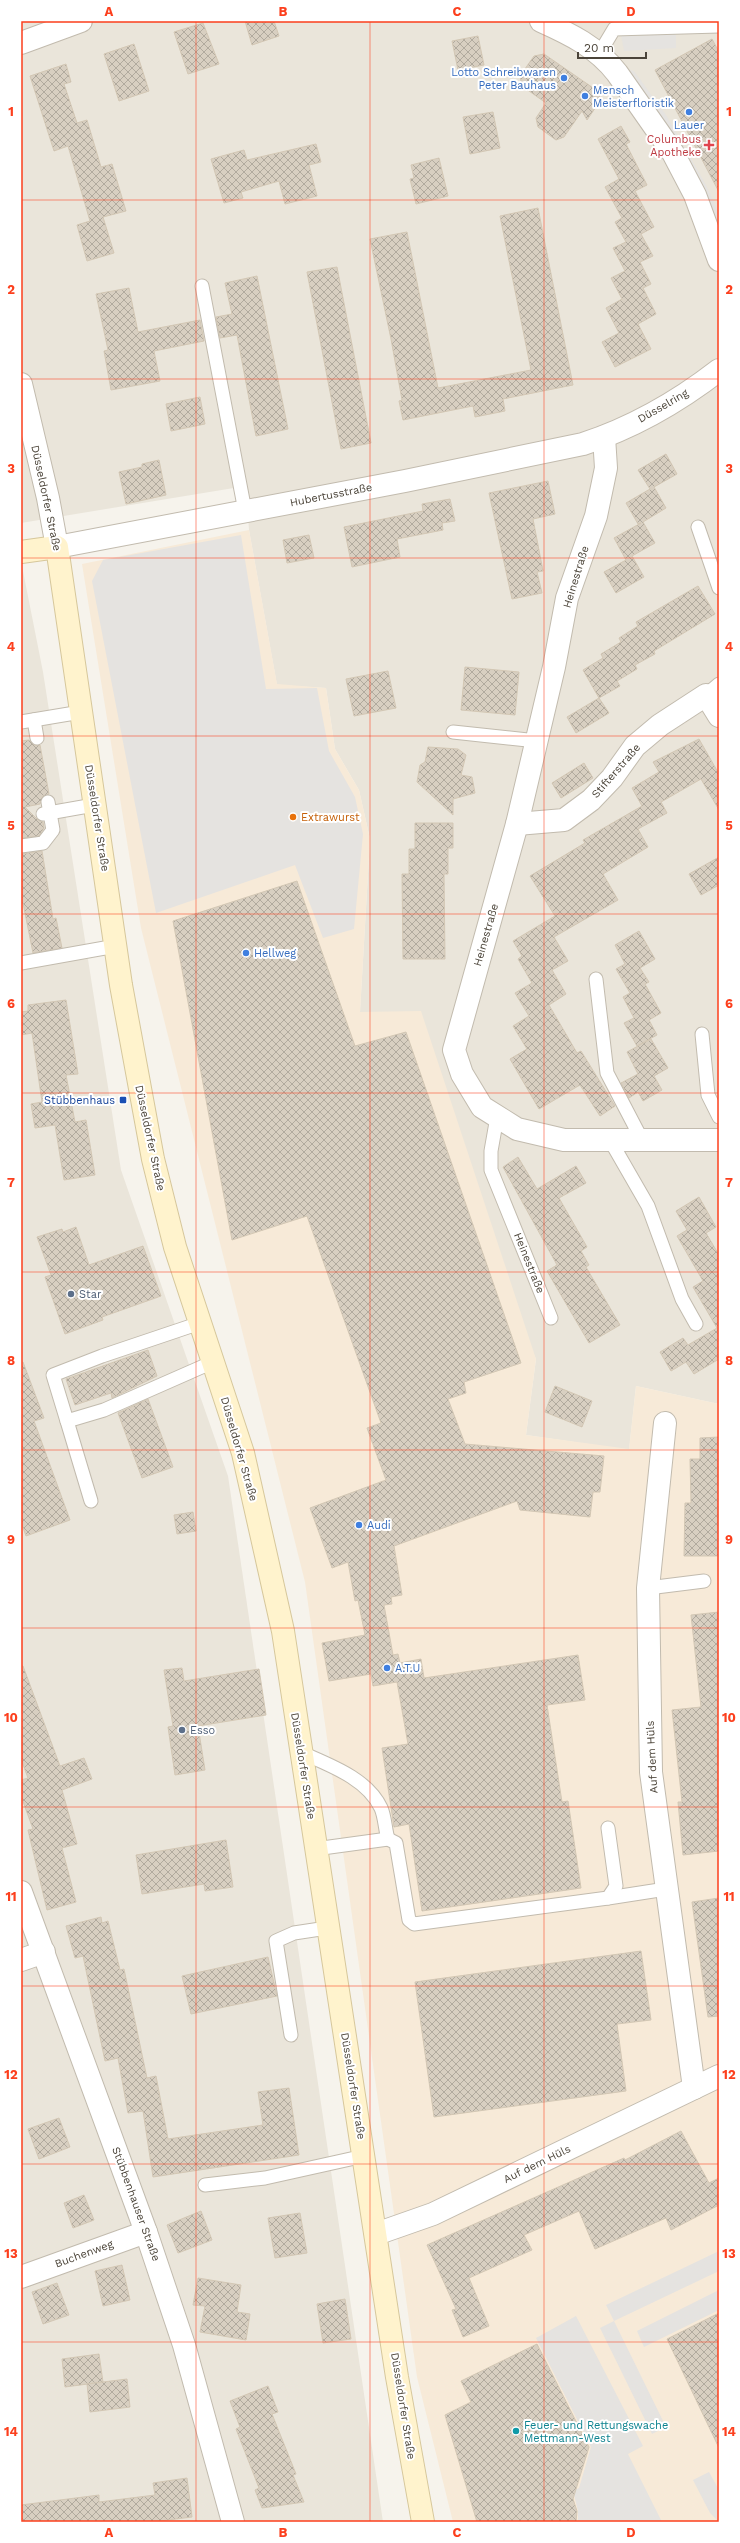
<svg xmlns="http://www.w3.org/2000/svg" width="740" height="2543" font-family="'Work Sans',sans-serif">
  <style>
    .residential { fill: #eae5da }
    .commercial { fill: #f7ead8 }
    .parking { fill: #e5e3e0 }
    .building { fill: url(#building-cross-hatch); stroke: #d3c7b4 }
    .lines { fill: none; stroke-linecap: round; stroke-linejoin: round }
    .service-casing { stroke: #c2bbae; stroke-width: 15 }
    .minor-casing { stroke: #c2bbae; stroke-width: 24 }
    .tertiary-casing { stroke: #c2bbae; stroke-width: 24 }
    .secondary-casing { stroke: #d6c79b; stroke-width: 24 }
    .service { stroke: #fff; stroke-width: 13 }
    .minor { stroke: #fff; stroke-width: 22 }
    .tertiary { stroke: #fff; stroke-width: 22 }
    .secondary { stroke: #fff3cd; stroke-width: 22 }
    .grid { fill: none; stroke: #fc3f1d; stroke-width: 1; stroke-opacity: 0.55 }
    .shop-dot { fill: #3f7fe0; stroke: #fff; stroke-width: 1.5 }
    .health-dot { fill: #e0444e; stroke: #fff; stroke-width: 1.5 }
    .food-dot { fill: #e8710a; stroke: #fff; stroke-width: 1.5 }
    .transit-dot { fill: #1a4fb4; stroke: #fff; stroke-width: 1.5 }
    .service-dot { fill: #5c6f8a; stroke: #fff; stroke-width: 1.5 }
    .culture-dot { fill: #0f9aa8; stroke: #fff; stroke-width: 1.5 }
    .labels { text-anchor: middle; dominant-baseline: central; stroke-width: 4; stroke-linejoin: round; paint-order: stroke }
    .shop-label { font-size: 11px; fill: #366cbe; stroke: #fff; text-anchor: start }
    .health-label { font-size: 11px; fill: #be3a42; stroke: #fff; text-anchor: end }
    .street-label { font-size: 11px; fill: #4b4439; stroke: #fff }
    .food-label { font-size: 11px; fill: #c56008; stroke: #fff; text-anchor: start }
    .transit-label { font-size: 11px; fill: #164399; stroke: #fff; text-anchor: end }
    .service-label { font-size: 11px; fill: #4e5e75; stroke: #fff; text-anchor: start }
    .culture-label { font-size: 11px; fill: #0d838f; stroke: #fff; text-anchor: start }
    .neatline { fill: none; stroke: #fc3f1d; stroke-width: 1.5 }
    .grid-label { font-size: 13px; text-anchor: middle; font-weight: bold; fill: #fc3f1d }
  </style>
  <defs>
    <pattern id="building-cross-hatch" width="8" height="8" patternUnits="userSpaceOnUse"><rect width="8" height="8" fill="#d8cfc1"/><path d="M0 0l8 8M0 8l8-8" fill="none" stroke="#b1aa9e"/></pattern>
  </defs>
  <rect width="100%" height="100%" fill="#f6f3ec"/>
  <g class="residential">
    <path d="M21 21H719V1404L636 1386 629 1450 526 1435 536 1359 360 1012 370 839 359 790 335 749 326 688 277 685 249 530 246 486 21 523Z"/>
    <path d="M21 561 43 672 121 1170 228 1476 383 2522H21Z"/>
  </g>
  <path class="commercial" d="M249 530 277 684 326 688 335 749 359 790 370 839 360 1012 421 1011 536 1359 526 1435 629 1449 636 1386 719 1404V2522H453L417 2377 305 1582 141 928 82 564Z"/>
  <g class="parking">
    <path d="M676 33V48L624 51 621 35Z"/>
    <path d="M626 69 634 71 666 115 706 185 719 214V231Z"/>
    <path d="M241 535 266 689 317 688 329 751 355 797 363 834 354 929 323 938 295 865 156 913 92 581 103 560Z"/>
    <path d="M719 2251V2271L614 2321 666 2427 652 2434 600 2328 614 2321 606 2305Z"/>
    <path d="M719 2290V2310L644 2347 637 2331Z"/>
    <path d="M576 2316 643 2446 628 2454 662 2522H578V2511L573 2491 579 2488 591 2447 536 2338Z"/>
    <path d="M709 2472 719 2490V2522L710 2513 693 2480Z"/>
  </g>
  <g class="building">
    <path d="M245 21H274L279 36 252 45Z"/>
    <path d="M203 23 219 64 188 74 174 32Z"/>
    <path d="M478 36 484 65 458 70 452 41Z"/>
    <path d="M712 39 719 52V192L655 70Z"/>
    <path d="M134 44 149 91 119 101 104 54Z"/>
    <path d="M544 54 599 92 600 101 587 120 582 111 564 137 556 140 538 127 536 118 546 103 522 86 520 76 534 56Z"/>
    <path d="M66 64 71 82 64 84 77 123 87 120 101 167 112 164 126 211 103 217 114 253 87 261 77 225 90 221 68 146 54 151 30 76Z"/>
    <path d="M493 112 500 148 470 154 463 117Z"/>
    <path d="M621 126 630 142 626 144 647 185 635 191 654 227 641 234 653 256 640 262 651 284 643 288 656 314 638 324 651 349 615 367 602 342 619 333 606 308 622 299 611 278 625 271 613 248 626 242 615 222 622 218 605 187 619 179 598 139Z"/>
    <path d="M316 144 321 162 309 165 317 196 285 204 279 181 241 192 243 198 224 203 211 159 244 150 247 160Z"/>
    <path d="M439 158 448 196 416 204 410 179 414 178 411 165Z"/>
    <path d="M538 208 573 385 503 399 505 411 475 417 473 406 403 420 399 401 402 400 391 339 370 239 407 232 438 388 531 370 500 216Z"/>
    <path d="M337 267 371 443 341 449 307 272Z"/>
    <path d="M257 276 288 429 256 436 237 335 220 338 216 317 232 314 225 283Z"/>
    <path d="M129 288 138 332 200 320 204 341 154 351 160 381 111 390 104 351 108 350 96 294Z"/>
    <path d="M200 397 205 424 171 431 166 404Z"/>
    <path d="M666 454 677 474 654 487 666 508 643 522 655 543 632 556 644 577 616 593 604 572 626 560 614 538 641 523 638 524 626 503 650 489 638 470Z"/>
    <path d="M159 460 166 495 126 504 119 472 142 467V464Z"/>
    <path d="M548 481 555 514 533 519 543 571 537 572 542 593 512 599 489 493Z"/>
    <path d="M450 499 455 521 442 523 443 530 397 539 400 557 352 567 344 527 423 511 422 504Z"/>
    <path d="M309 535 314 558 287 563 283 540Z"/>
    <path d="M698 586 715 614 654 651 655 654 635 665 637 669 617 681 620 686 599 698 583 670 603 658 601 654 621 642 619 638 638 626 636 622Z"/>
    <path d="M465 667 519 672 515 715 461 710Z"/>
    <path d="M388 671 396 708 354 716 346 679Z"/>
    <path d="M599 698 609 713 576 733 567 717Z"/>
    <path d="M699 739 719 774V810L701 779 661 802 667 813 638 829 648 847 603 874 618 900 554 937 568 961 552 970 566 994 549 1005 577 1053 581 1051 615 1106 600 1116 580 1085 539 1109 510 1059 527 1049 513 1026 529 1016 515 993 532 983 518 959 522 956 513 941 555 916 530 876 585 843 583 840 642 806 632 788 659 772 653 762Z"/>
    <path d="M29 740 34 745H40L49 794 43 796 40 804 25 807 37 819 43 822 44 828 39 836 21 838V741Z"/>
    <path d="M428 747 458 749 466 755 461 775 472 777 475 793 453 799V815L417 782 420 765 425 762Z"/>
    <path d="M584 763 593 778 561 798 552 783Z"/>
    <path d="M415 823H453V848H448V874H444L445 959H403L402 874H409V849H415Z"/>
    <path d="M42 851 53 919 56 918 62 948 33 953 23 903H21V854Z"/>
    <path d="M719 857V885L701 895 689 874Z"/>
    <path d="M297 881 355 1046 406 1032 521 1363 464 1382 466 1393 448 1399 465 1444 604 1456 600 1492H593L590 1517 520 1510 517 1501 394 1546 402 1595 391 1597 392 1604 384 1605 393 1655 398 1654 400 1663 421 1659 424 1678 578 1655 585 1700 547 1705 562 1802 568 1801 581 1888 422 1911 409 1824 394 1827 382 1748 408 1744 397 1682 373 1686 371 1674 329 1681 322 1643 365 1635 358 1600 355 1601 348 1562 332 1568 310 1508 386 1480 367 1428 381 1423 307 1216 232 1240 173 921Z"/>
    <path d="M639 931 655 959 640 968 649 982 645 984 661 1013 649 1020 657 1035 637 1046 624 1023 634 1018 623 997 630 993 616 969 625 964 615 945Z"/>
    <path d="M66 1000 78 1074 66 1075 75 1122 86 1120 95 1175 64 1180 55 1125 35 1128 31 1104 42 1102 32 1033 21 1035V1012L28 1011V1005Z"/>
    <path d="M651 1039 668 1068 654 1076 662 1090 643 1101 638 1092 629 1098 621 1083 638 1074 627 1052Z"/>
    <path d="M518 1157 537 1189 576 1166 586 1183 559 1198 587 1247 581 1251 589 1265 586 1267 620 1325 589 1343 547 1271 557 1265 503 1167Z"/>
    <path d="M699 1197 716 1227 706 1233 719 1255V1359L694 1374 686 1362 671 1371 660 1352 683 1338 688 1345 717 1328 693 1287 703 1281 677 1236 687 1230 676 1211Z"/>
    <path d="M76 1227 89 1265 143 1246 161 1296 102 1317 103 1320 65 1334 45 1277 51 1275 37 1237 62 1229 63 1232Z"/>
    <path d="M148 1350 157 1376 112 1398 111 1393 75 1405 66 1379Z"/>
    <path d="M21 1362H23L44 1418 34 1421 70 1520 26 1536 21 1522Z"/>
    <path d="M555 1386 592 1401 582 1427 545 1412Z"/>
    <path d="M148 1399 173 1467 142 1478 118 1413Z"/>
    <path d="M719 1437V1556H684L685 1503H691L690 1459H700V1438Z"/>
    <path d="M193 1512 196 1531 177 1534 174 1515Z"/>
    <path d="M719 1612V1851L683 1855 678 1802H682L672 1710 701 1707 691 1615Z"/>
    <path d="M21 1666H23L60 1766 84 1758 92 1779 62 1790 77 1844 62 1848 76 1902 47 1910 28 1830 33 1829 21 1796V1780L28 1778 21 1759Z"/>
    <path d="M182 1668 184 1681 259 1669 266 1715 198 1726 205 1770 175 1775 168 1727 173 1726 164 1670Z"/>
    <path d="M226 1840 233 1887 205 1891 204 1884 142 1894 136 1855Z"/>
    <path d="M719 1898V2016L708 2017 692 1902Z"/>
    <path d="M101 1917 102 1923 108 1921 120 1970 124 1969 147 2078 156 2076 168 2139 263 2125 258 2092 289 2088 299 2155 153 2177 143 2111 128 2113 118 2058 105 2061 83 1956 75 1958 66 1926Z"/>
    <path d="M641 1951 651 2020 617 2024 626 2091 434 2117 415 1982Z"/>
    <path d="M268 1957 277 1996 191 2014 182 1976Z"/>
    <path d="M59 2118 70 2147 39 2159 28 2129Z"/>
    <path d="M681 2131 709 2183 719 2178V2205L671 2230 666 2218 595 2249 579 2211 524 2235 532 2250 469 2278 489 2326 463 2337 452 2310 456 2309 427 2245 624 2158 625 2160Z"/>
    <path d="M84 2195 94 2220 73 2228 64 2203Z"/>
    <path d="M201 2211 212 2240 178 2253 167 2225Z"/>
    <path d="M300 2213 307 2253 275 2258 268 2218Z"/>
    <path d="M122 2265 130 2300 103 2306 95 2271Z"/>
    <path d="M198 2278 241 2285 237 2312 250 2314 246 2340 200 2332 205 2306 193 2305Z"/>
    <path d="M57 2283 69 2315 43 2324 32 2292Z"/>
    <path d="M345 2299 351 2339 323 2343 317 2304Z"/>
    <path d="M719 2313V2448L667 2339Z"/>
    <path d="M537 2344 589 2447 573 2499 577 2511 576 2522H477L445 2415 471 2402 461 2381Z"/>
    <path d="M99 2354 103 2382 65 2387 62 2359Z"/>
    <path d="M127 2379 130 2407 90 2412 87 2384Z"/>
    <path d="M268 2386 278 2412 272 2414 296 2474 293 2475 304 2502 262 2508 255 2490 259 2488 236 2429 240 2427 230 2401Z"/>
    <path d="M187 2478 192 2517 152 2522H21V2505L99 2495V2502L155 2495 153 2483Z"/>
  </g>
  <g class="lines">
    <g class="service-casing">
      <g id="service">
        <path d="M599 54 614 29 719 26"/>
        <path d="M202 286 245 511"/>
        <path d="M698 527 719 588"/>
        <path d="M706 695 719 684"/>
        <path d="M34 720 37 738"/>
        <path d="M21 722 81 712"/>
        <path d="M453 732 537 741"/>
        <path d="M43 814 94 805"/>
        <path d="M21 846 43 843 53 830 48 802"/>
        <path d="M21 963 116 946"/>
        <path d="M596 979 607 1073 642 1140"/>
        <path d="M702 1034 708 1095 719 1117"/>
        <path d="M497 1117 491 1151V1170L551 1318"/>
        <path d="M610 1140 648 1206 682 1299 696 1324"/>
        <path d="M200 1323 102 1356 53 1375 67 1421 104 1410 213 1362"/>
        <path d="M67 1421 91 1501"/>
        <path d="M648 1588 704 1581"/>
        <path d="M300 1752C329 1765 367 1778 381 1808 385 1817 385 1829 388 1839"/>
        <path d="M315 1849 388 1839 396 1843 409 1920 414 1924 608 1898 616 1886 608 1828"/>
        <path d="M608 1898 666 1889"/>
        <path d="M291 2035 276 1941 294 1933 327 1928"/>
        <path d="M205 2185 265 2178 364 2156"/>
      </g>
    </g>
    <g class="minor-casing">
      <g id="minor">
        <path d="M541 21C570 34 597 47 617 73L673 153 695 195 719 260"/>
        <path d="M21 43 81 21"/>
        <path d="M604 437 606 468 596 516 567 598 554 667 517 824 454 1050 462 1074 482 1107 517 1129 564 1140H719"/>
        <path d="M517 824 564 820 591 800 612 778 635 746 660 725 706 695 719 716"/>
        <path d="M665 1423 648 1588 651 1772 694 2088"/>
        <path d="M21 1892 146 2232 184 2345 233 2522"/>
        <path d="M21 1960 44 1952"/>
        <path d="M376 2234 433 2214 719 2076"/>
        <path d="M21 2277 146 2232"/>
      </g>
    </g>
    <g class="tertiary-casing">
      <path id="tertiary" d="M21 384 48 498 57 547 405 481 583 444C632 428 679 401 719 370"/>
    </g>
    <g class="secondary-casing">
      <path id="secondary" d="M21 552 57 547 121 985 153 1159 175 1247 243 1453 283 1631 397 2377 423 2522"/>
    </g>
    <use href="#service" class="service"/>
    <use href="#minor" class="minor"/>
    <use href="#tertiary" class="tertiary"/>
    <use href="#secondary" class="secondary"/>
  </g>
  <path class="grid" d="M196 21V2522M370 21V2522M544 21V2522M21 200H719M21 379H719M21 558H719M21 736H719M21 914H719M21 1093H719M21 1272H719M21 1450H719M21 1628H719M21 1807H719M21 1986H719M21 2164H719M21 2342H719"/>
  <g class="shop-dot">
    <circle cx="564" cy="78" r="4"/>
    <circle cx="585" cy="96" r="4"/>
    <circle cx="689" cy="112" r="4"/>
    <circle cx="246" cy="953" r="4"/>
    <circle cx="359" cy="1525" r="4"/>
    <circle cx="387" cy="1668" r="4"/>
  </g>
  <path class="health-dot" d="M707 139h4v4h4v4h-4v4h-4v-4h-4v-4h4z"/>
  <circle class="food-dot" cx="293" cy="817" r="4"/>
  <rect class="transit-dot" x="119" y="1096" width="8" height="8" rx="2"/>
  <g class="service-dot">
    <circle cx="71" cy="1294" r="4"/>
    <circle cx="182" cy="1730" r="4"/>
  </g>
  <circle class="culture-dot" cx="516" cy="2431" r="4"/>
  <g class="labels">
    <g class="shop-label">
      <text x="556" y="72" text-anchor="end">Lotto Schreibwaren<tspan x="556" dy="13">Peter Bauhaus</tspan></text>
      <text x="593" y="90">Mensch<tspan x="593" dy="13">Meisterfloristik</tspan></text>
      <text x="689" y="125" text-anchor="middle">Lauer</text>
      <text x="254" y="953">Hellweg</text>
      <text x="367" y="1525">Audi</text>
      <text x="395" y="1668">A.T.U</text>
    </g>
    <g class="health-label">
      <text x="701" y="139">Columbus<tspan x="701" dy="13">Apotheke</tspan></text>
    </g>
    <g class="street-label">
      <text transform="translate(663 406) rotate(-30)">Düsselring</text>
      <text transform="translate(331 495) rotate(-11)">Hubertusstraße</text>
      <text transform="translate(46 498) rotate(78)">Düsseldorfer Straße</text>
      <text transform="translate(576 577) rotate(-73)">Heinestraße</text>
      <text transform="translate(616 771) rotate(-49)">Stifterstraße</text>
      <text transform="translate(97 818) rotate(81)">Düsseldorfer Straße</text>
      <text transform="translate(486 935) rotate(-74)">Heinestraße</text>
      <text transform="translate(150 1138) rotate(78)">Düsseldorfer Straße</text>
      <text transform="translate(529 1263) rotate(68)">Heinestraße</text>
      <text transform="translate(239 1449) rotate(74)">Düsseldorfer Straße</text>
      <text transform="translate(652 1757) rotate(-93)">Auf dem Hüls</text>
      <text transform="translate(303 1766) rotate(81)">Düsseldorfer Straße</text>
      <text transform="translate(353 2086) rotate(81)">Düsseldorfer Straße</text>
      <text transform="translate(537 2164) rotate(-26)">Auf dem Hüls</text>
      <text transform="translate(136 2204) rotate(70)">Stübbenhauser Straße</text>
      <text transform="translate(84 2254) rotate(-20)">Buchenweg</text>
      <text transform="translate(403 2406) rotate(81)">Düsseldorfer Straße</text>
    </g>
    <g class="food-label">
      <text x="301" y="817">Extrawurst</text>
    </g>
    <g class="transit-label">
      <text x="115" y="1100">Stübbenhaus</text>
    </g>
    <g class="service-label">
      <text x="79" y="1294">Star</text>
      <text x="190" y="1730">Esso</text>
    </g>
    <g class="culture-label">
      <text x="524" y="2425">Feuer- und Rettungswache<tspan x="524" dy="13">Mettmann-West</tspan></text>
    </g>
  </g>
  <rect width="740" height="2543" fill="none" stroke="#ffffff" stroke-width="44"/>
  <path d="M578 52v6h68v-6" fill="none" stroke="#4b4439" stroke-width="2"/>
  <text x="584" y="52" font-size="12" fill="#4b4439" stroke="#ffffff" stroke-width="3" paint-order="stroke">20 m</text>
  <rect x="22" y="22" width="696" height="2499" class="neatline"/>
  <g class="grid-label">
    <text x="109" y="16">A</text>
    <text x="283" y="16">B</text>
    <text x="457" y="16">C</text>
    <text x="631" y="16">D</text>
    <text x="11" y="116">1</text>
    <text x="729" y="116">1</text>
    <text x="11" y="294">2</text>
    <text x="729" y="294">2</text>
    <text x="11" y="473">3</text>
    <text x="729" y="473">3</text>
    <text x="11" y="651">4</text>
    <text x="729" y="651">4</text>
    <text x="11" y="830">5</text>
    <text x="729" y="830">5</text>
    <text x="11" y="1008">6</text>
    <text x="729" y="1008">6</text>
    <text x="11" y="1187">7</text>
    <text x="729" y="1187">7</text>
    <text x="11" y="1365">8</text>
    <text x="729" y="1365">8</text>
    <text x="11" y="1544">9</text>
    <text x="729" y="1544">9</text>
    <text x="11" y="1722">10</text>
    <text x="729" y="1722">10</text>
    <text x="11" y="1901">11</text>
    <text x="729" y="1901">11</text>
    <text x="11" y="2079">12</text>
    <text x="729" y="2079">12</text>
    <text x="11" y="2258">13</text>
    <text x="729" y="2258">13</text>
    <text x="11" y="2436">14</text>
    <text x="729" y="2436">14</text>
    <text x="109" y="2537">A</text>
    <text x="283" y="2537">B</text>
    <text x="457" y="2537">C</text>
    <text x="631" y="2537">D</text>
  </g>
</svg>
